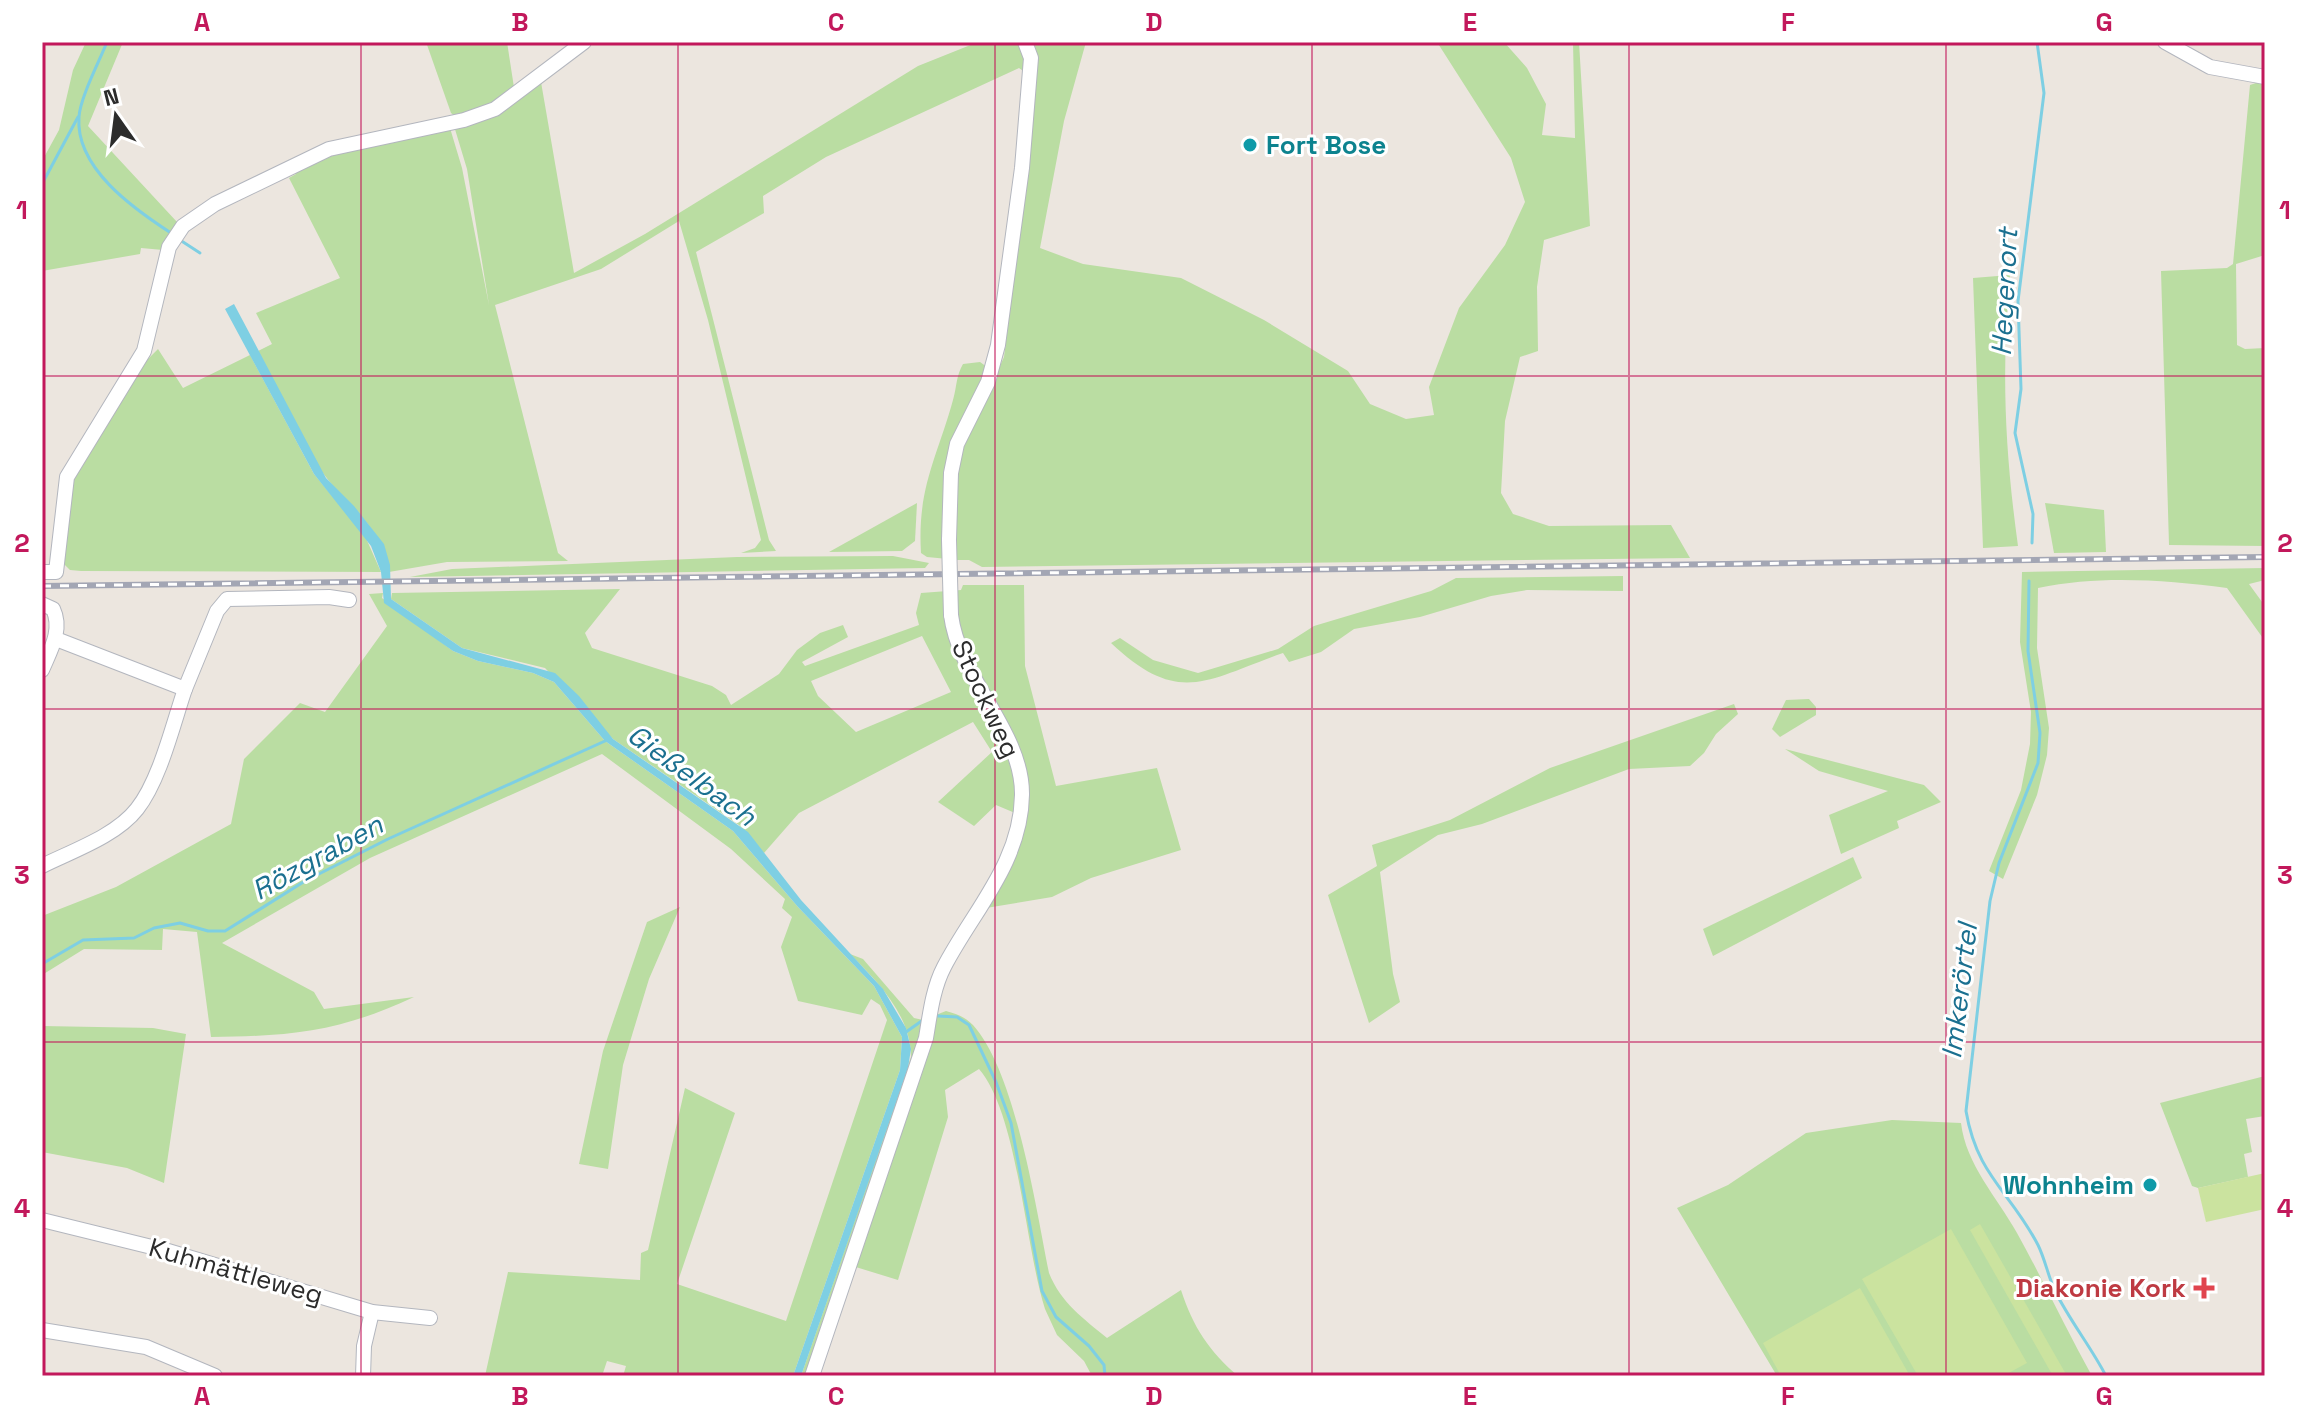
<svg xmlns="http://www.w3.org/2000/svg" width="2307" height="1418" font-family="'Space Grotesk',sans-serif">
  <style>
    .green { fill: #badda2; fill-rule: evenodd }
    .pitch { fill: #cbe39f }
    .water { fill: #7ecfe3 }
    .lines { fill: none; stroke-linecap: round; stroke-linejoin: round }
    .stream { stroke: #7ecfe3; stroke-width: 3 }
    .minor-casing { stroke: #b3b6be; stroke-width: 16 }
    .minor { stroke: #fff; stroke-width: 14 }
    .rail-casing { stroke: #a3a6b4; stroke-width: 6 }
    .rail { stroke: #fff; stroke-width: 3; stroke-dasharray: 9; stroke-linecap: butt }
    .minor-bridge-casing { stroke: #b3b6be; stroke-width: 16; stroke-linecap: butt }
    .minor-bridge { stroke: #fff; stroke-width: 14 }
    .grid { fill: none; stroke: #c2185b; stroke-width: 2; stroke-opacity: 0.55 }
    .culture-dot { fill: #0f9aa8; stroke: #fff; stroke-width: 3 }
    .health-dot { fill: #e0444e; stroke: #fff; stroke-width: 3 }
    .labels { text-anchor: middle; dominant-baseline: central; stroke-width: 6; stroke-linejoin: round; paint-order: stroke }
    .culture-label { font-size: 26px; font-weight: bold; fill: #0d838f; stroke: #fff; text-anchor: start }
    .street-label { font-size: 26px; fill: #2c2c2c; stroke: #fff }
    .health-label { font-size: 26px; font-weight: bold; fill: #be3a42; stroke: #fff; text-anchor: end }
    .water-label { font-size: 28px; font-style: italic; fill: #1b7090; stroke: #fff }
    .neatline { fill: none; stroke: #c2185b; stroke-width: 3 }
    .grid-label { font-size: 26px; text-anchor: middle; font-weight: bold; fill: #c2185b }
  </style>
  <rect width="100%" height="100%" fill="#ece6df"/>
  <g class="green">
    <path d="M86 42H123L88 126 177 222 163 250 141 248 140 254 42 271V161L59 130 73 70Z"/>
    <path d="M426 42H507L515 94 456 117 451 113Z"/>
    <path d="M978 42H1022L1026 73 1019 68 826 157 763 196 764 213 696 252 769 540 776 551 741 553 755 548 761 540 708 320 679 221 601 269 495 305 558 553 568 561 447 562 389 572C380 523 353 513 326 477 297 440 279 392 258 351L272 344 256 313 340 278 289 178 296 174 292 169 327 153 450 128 462 168 489 305 467 169 454 126 541 82 574 273 645 234 918 66Z"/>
    <path d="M1034 42H1086L1064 121 1040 248 1083 264 1181 278 1264 320 1348 371 1370 404 1406 419 1434 415 1429 387 1459 308 1505 245 1525 202 1511 158 1437 42H1504L1527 68 1546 104 1542 135 1575 138 1573 42H1579L1590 226 1544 240 1537 287 1538 351 1520 357 1505 421 1501 493 1513 514 1549 526 1671 525 1690 558 982 567 969 560H956L954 486 963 449 1004 357 1030 155 1037 57Z"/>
    <path d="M2265 80V255L2236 264 2237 345 2245 349 2265 348V546L2169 545 2161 271 2227 268 2233 264 2250 85Z"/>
    <path d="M2010 275C2001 370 2005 452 2018 546L1983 548 1973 278Z"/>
    <path d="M158 349 183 388 250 355 314 474 365 536 381 572 81 571 70 570 63 563 70 483 146 361Z"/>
    <path d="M980 362 987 367V372L960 428 948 559 927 557 921 553C917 488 937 458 953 400 957 386 956 376 963 364Z"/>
    <path d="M917 503 915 541 902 551 829 552Z"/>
    <path d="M2045 503 2104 510 2106 552 2054 553Z"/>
    <path d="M893 556 929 563 925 568 410 577 452 569 737 557Z"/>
    <path d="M2265 568V580L2249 584 2265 606V641L2227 588C2164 580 2101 575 2038 588L2037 648 2049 728 2047 755 2037 795 2003 879 1989 871 2021 790 2030 744 2031 712 2020 642 2022 572Z"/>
    <path d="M1623 576V591L1527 590 1491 596 1420 617 1354 629 1321 652 1289 662 1283 653C1206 680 1179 707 1111 643L1120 638 1153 660 1198 673 1278 649 1314 626 1431 591 1456 578Z"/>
    <path d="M963 585H1024L1025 666 1056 786 1157 768 1181 850 1091 878 1052 897 986 908 1022 816 996 805 974 826 938 802 992 752 973 722 799 813 764 853 739 825 613 739 545 668 462 648 391 599 392 593 620 589 585 633 592 648 712 686 726 695 731 705 779 674 797 650 820 633 843 625 848 637 802 662 805 666 919 625 916 613 921 593 961 590ZM922 636 951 692 856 732 818 696 811 681Z"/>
    <path d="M383 593 382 598 453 651 478 661 533 673 554 682 605 741 733 831 798 907 874 986 902 1037 900 1070 793 1376H623L626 1366 607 1361 602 1376H485L508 1272 640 1280 641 1253 648 1250 685 1088 735 1113 677 1284 786 1321 887 1020 880 1005 871 999 862 1015 798 1001 781 947 792 917 782 908 785 899 731 849 602 754 370 858 222 943 314 992 324 1009 414 997C339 1032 292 1036 211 1037L197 932 163 929 162 950 84 949 42 975V916L116 887 231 824 244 759 300 703 325 712 387 626 369 594Z"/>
    <path d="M1809 699 1816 707V715L1780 737 1772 729 1786 700Z"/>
    <path d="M1734 704 1738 714 1716 734 1704 753 1690 766 1629 769 1482 824 1438 835 1380 872 1393 974 1400 1002 1369 1023 1328 895 1377 866 1372 845 1450 820 1550 768Z"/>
    <path d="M1785 749 1924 785 1941 802 1897 821 1899 828 1841 854 1829 815 1888 791 1819 771Z"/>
    <path d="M1853 857 1862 878 1713 956 1703 929Z"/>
    <path d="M680 907 649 979 623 1065 608 1169 579 1164 603 1051 647 922Z"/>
    <path d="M850 954 863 959 914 1018 923 1020 946 1011C957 1014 965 1017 973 1025 1016 1073 1036 1209 1049 1273 1061 1303 1083 1318 1107 1338L1181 1290C1193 1327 1209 1351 1238 1376H1092L1084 1361 1057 1335 1045 1309C1025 1247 1018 1114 979 1069L945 1090 948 1117 898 1280 846 1264 805 1376H801L911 1057C911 1015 877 981 850 954Z"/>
    <path d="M42 1026 153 1028 186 1034 164 1183 127 1168 42 1152Z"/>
    <path d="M2265 1076V1116L2246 1119 2252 1152 2244 1154 2248 1177 2198 1188 2192 1186 2160 1103Z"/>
    <path d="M1892 1120 1961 1123C1966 1165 1997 1197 2017 1233 2043 1280 2066 1329 2092 1376H1777L1677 1208 1728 1185 1806 1133Z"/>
  </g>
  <g class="pitch">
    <path d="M2265 1173V1209L2206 1222 2198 1188Z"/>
    <path d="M1980 1224 2067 1376H2053L1970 1230Z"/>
    <path d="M1951 1229 2027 1363 2003 1376H1918L1862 1279Z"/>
    <path d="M1860 1288 1910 1376H1781L1763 1343Z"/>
  </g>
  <path class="water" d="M234 304 326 478 354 506 384 544 390 565 391 599 462 648 555 673 579 696 613 739 748 832 801 900 883 989 906 1028 911 1049 908 1068 801 1376H793L900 1070 902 1037 874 986 798 907 733 831 605 741 554 682 533 673 478 661 453 651 384 603 381 572 371 546 314 474 225 309Z"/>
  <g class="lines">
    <g class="stream">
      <path d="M107 42C99 62 80 98 79 117 75 168 134 209 171 233"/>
      <path d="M42 184 78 117"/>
      <path d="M180 240 200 253"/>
      <path d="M2032 543 2033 514 2015 433 2021 389 2018 301 2044 93 2037 42"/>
      <path d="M2029 581 2028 651 2040 733 2038 763 1999 863 1990 901 1966 1111C1977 1176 2010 1191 2038 1245 2045 1259 2048 1276 2055 1291 2070 1321 2091 1347 2106 1376"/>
      <path d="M42 964 83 940 134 938 154 928 180 923 208 931H225L305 881 388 839 605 741"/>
      <path d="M938 1016 957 1017 969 1025 996 1082 1011 1123 1042 1291 1056 1317 1089 1346 1104 1365 1105 1376"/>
      <path d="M906 1032 923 1020"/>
    </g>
    <g class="minor-casing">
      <g id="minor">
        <path d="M2165 42 2210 67 2265 77"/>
        <path d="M949 540 951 473 957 444 988 382 998 345 1022 168 1031 58 1025 42"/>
        <path d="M42 572H56L67 477 144 351 169 247 183 226 215 204 329 149 464 120 495 109 584 42"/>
        <path d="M42 604 53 609C63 630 50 651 42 670"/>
        <path d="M56 639 185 689 217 611 227 599 329 597 349 600"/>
        <path d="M42 866C72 851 116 836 137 809 160 780 173 724 185 689"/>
        <path d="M42 1220 168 1251 372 1312 430 1318"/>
        <path d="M42 1330 146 1347 215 1376"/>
        <path d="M363 1376 364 1346 372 1312"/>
        <path d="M812 1376 926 1038C930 1014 933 988 944 967 973 911 1021 863 1022 795 1023 732 959 679 951 615"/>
      </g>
    </g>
    <use href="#minor" class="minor"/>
    <g class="rail-casing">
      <path id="rail" d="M42 586 2265 557"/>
    </g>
    <use href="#rail" class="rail"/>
    <g class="minor-bridge-casing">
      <path id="minor-bridge" d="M949 540 951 615"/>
    </g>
    <use href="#minor-bridge" class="minor-bridge"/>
  </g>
  <path class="grid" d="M361 42V1376M678 42V1376M995 42V1376M1312 42V1376M1629 42V1376M1946 42V1376M42 376H2265M42 709H2265M42 1042H2265"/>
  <g class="culture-dot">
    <circle cx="1250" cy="145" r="8"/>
    <circle cx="2150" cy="1185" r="8"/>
  </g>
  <path class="health-dot" d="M2200 1276h8v8h8v8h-8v8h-8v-8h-8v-8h8z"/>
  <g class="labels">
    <g class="culture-label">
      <text x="1266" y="145">Fort Bose</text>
      <text x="2134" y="1185" text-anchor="end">Wohnheim</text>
    </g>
    <g class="street-label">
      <text transform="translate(986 699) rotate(65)">Stockweg</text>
      <text transform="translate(236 1271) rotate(16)">Kuhmättleweg</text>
    </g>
    <g class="health-label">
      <text x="2186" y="1288">Diakonie Kork</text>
    </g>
    <g class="water-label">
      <text transform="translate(2004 292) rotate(-87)">Hegenort</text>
      <text transform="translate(692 775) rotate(36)">Gießelbach</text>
      <text transform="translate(317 857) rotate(-29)">Rözgraben</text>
      <text transform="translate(1959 991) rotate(-83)">Imkerörtel</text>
    </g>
  </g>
  <rect width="2307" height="1418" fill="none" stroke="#ffffff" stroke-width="88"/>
  <g transform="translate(116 116) rotate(346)" stroke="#ffffff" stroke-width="6" paint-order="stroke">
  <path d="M0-6L14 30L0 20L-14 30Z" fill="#2c2c2c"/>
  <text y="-12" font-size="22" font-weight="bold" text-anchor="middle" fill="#2c2c2c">N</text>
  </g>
  <rect x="44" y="44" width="2219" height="1330" class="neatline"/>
  <g class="grid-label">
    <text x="202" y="31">A</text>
    <text x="520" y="31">B</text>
    <text x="836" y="31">C</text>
    <text x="1154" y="31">D</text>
    <text x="1470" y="31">E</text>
    <text x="1788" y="31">F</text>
    <text x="2104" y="31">G</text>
    <text x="22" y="219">1</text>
    <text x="2285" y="219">1</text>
    <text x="22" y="552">2</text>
    <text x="2285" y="552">2</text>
    <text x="22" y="884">3</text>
    <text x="2285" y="884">3</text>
    <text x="22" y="1217">4</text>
    <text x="2285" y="1217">4</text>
    <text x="202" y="1405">A</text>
    <text x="520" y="1405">B</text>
    <text x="836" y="1405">C</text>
    <text x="1154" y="1405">D</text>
    <text x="1470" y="1405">E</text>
    <text x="1788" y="1405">F</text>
    <text x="2104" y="1405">G</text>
  </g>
</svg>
